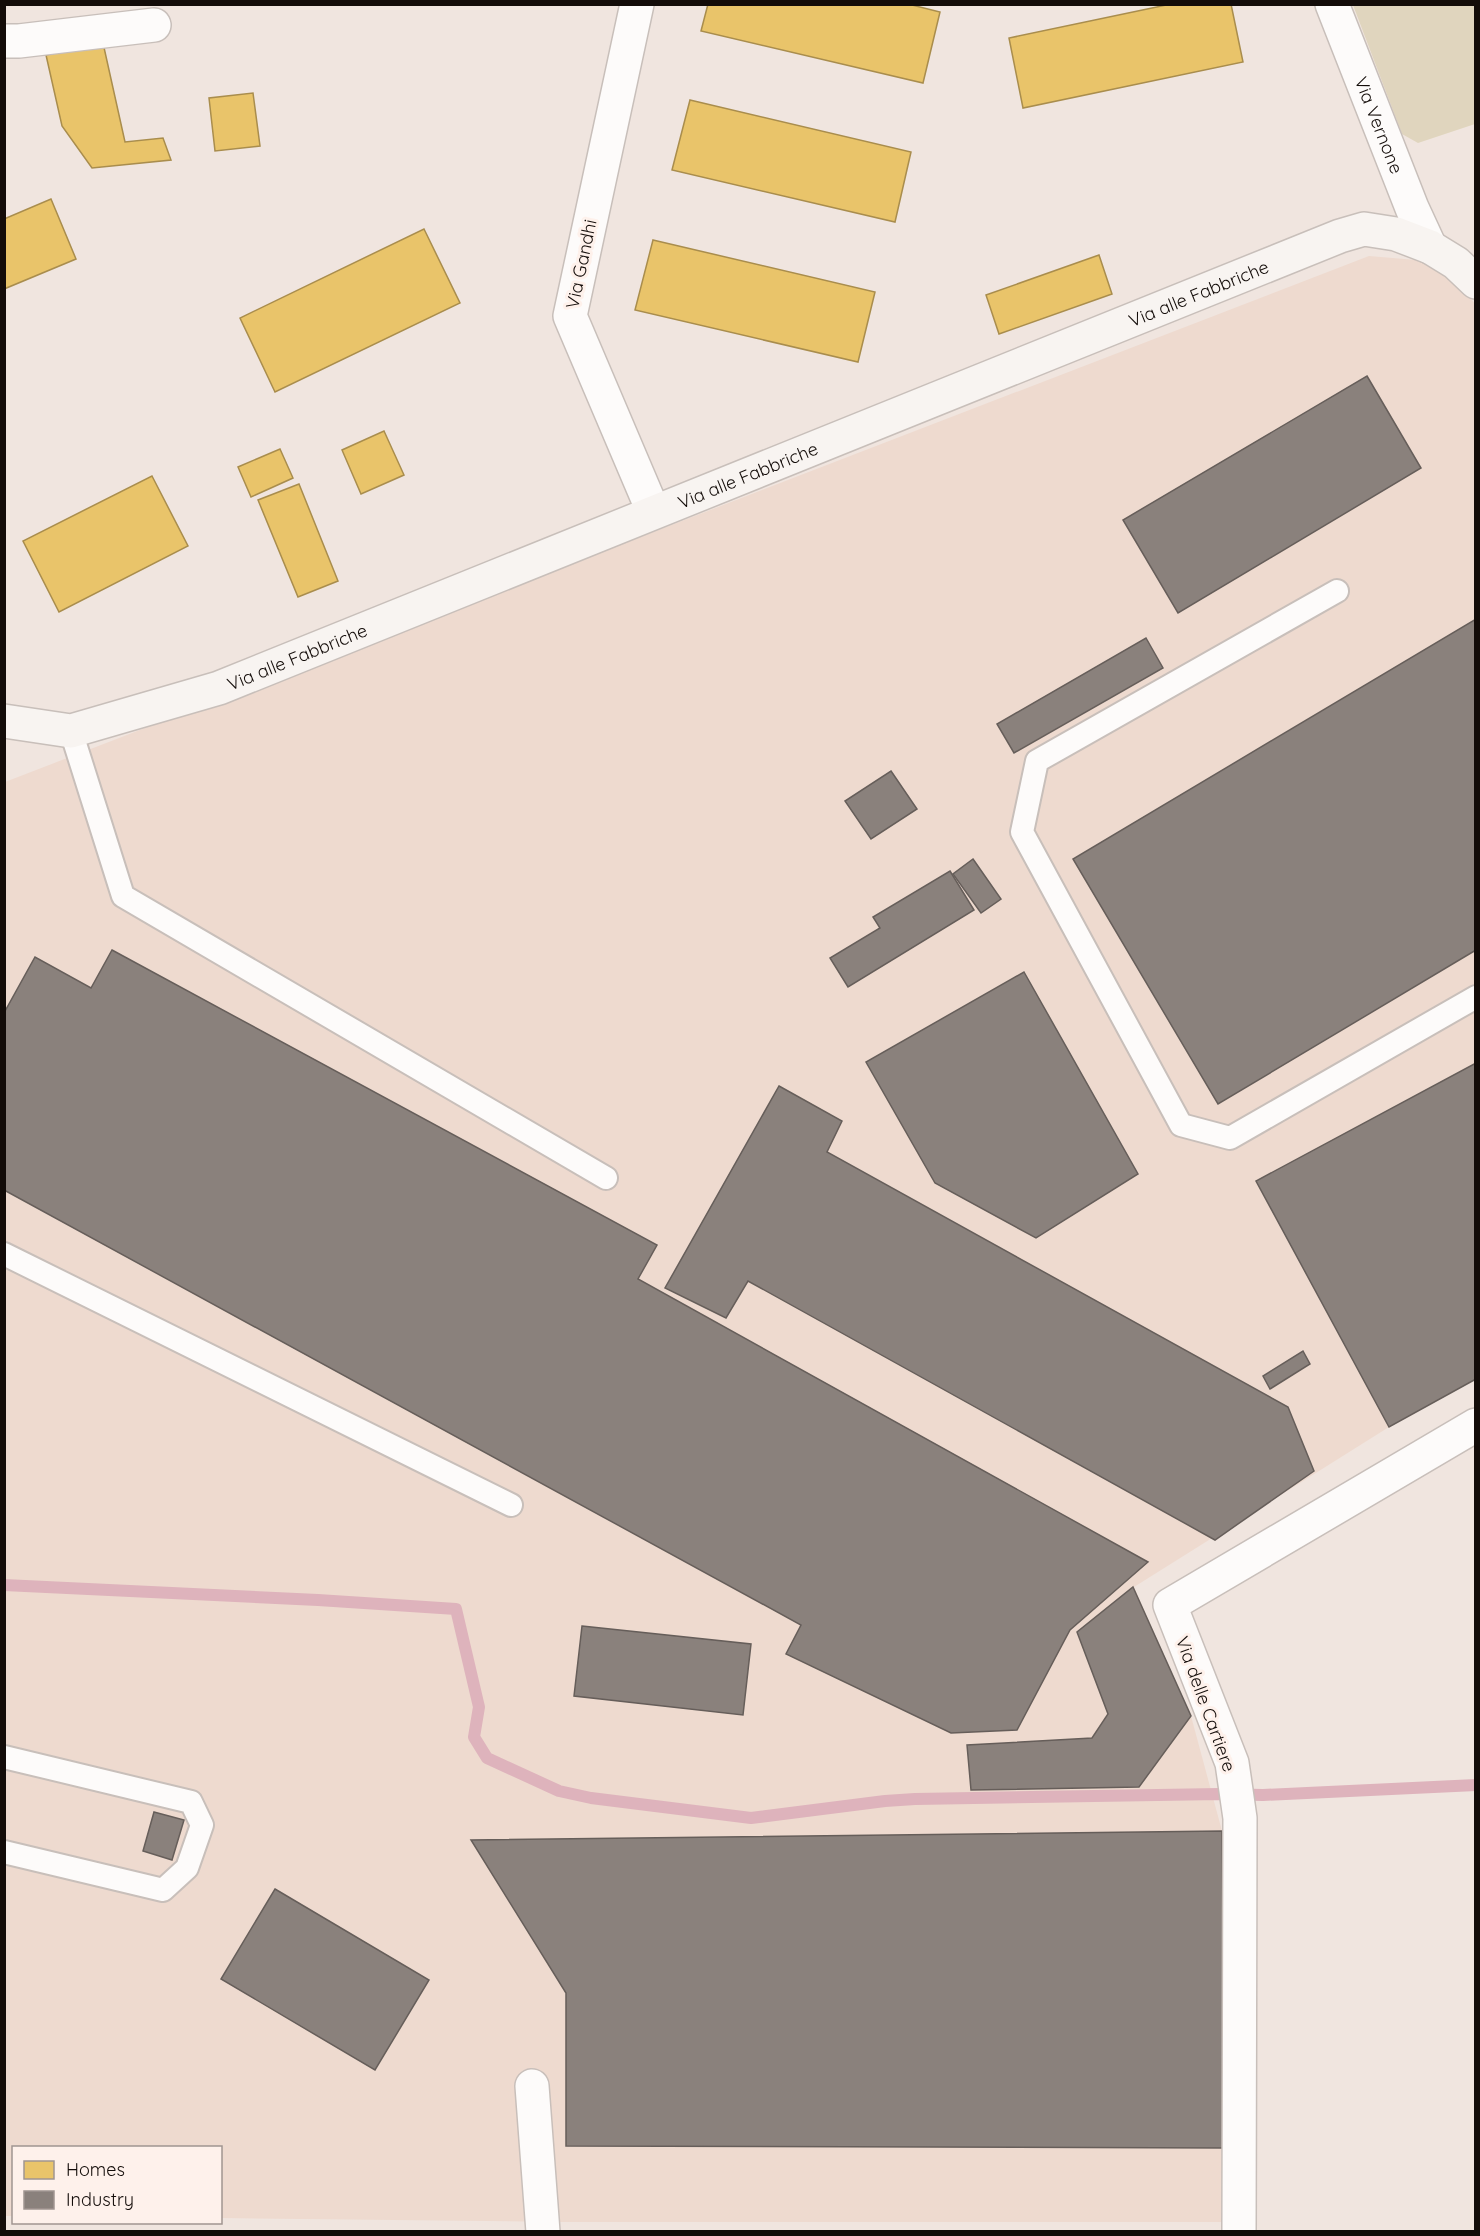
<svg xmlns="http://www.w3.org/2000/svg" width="1480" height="2236" font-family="Quicksand,sans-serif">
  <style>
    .built { fill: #eedacf }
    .green { fill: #e0d5be }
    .homes { fill: #e9c46a; stroke: #a98d4d; stroke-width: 1.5 }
    .industry { fill: #8a817c; stroke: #665e5a; stroke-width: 1.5 }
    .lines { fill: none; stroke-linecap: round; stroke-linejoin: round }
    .stream { stroke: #deb3bc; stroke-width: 12 }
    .lane-casing { stroke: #c8bfba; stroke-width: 26 }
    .street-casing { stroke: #c8bfba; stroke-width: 36 }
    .secondary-casing { stroke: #c8bfba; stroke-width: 36 }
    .lane { stroke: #fdfbfa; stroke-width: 22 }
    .street { stroke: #fdfbfa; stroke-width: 33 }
    .secondary { stroke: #f8f4f1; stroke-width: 33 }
    .labels { text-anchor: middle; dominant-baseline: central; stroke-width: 6; stroke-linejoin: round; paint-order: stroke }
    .street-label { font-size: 18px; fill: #130c09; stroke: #fef1eb }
  </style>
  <rect width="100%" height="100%" fill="#f0e5df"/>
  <path class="built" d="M1369 256 1428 261 1471 299 1476 305 1475 1379 1389 1427 1134 1587 1191 1716 1222 1831 1257 2222H565L221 2218 220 2148H14L13 2216H5V782Z"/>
  <path class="green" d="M1353 5H1475V124L1418 143 1402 134Z"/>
  <g class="homes">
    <path d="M708 4H908L940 12 923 83 701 31Z"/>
    <path d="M1171 4H1231L1243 62 1023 108 1009 38Z"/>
    <path d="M103 43 125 142 163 138 171 160 92 168 62 126 46 55Z"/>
    <path d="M253 93 260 146 215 151 209 98Z"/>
    <path d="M690 100 911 152 895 222 672 170Z"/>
    <path d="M51 199 76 259 4 289V219Z"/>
    <path d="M424 229 460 303 275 392 240 318Z"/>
    <path d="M653 240 875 292 858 362 635 310Z"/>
    <path d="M1099 255 1112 294 999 334 986 295Z"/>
    <path d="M384 431 404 475 361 494 342 450Z"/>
    <path d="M280 449 293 478 251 497 238 467Z"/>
    <path d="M152 476 188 546 59 612 23 541Z"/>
    <path d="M299 484 338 581 298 597 258 500Z"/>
  </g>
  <g class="industry">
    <path d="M1367 376 1421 468 1178 613 1123 520Z"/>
    <path d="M1476 619V950L1218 1104 1073 859Z"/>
    <path d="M1146 638 1163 668 1014 753 997 724Z"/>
    <path d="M891 771 917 809 871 839 845 801Z"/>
    <path d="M973 859 1001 899 981 913 953 874Z"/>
    <path d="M950 871 974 910 848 987 830 958 880 928 873 917Z"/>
    <path d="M112 950 657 1245 638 1279 1148 1562 1070 1630 1017 1730 951 1733 786 1654 801 1625 4 1190V1013L35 957 91 988Z"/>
    <path d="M1024 972 1138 1174 1036 1238 935 1183 866 1062Z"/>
    <path d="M1476 1063V1379L1389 1427 1256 1181Z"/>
    <path d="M779 1086 842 1121 827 1152 1288 1407 1314 1471 1215 1540 748 1281 726 1318 665 1288Z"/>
    <path d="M1303 1351 1310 1364 1270 1389 1263 1376Z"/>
    <path d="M1133 1587 1191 1716 1139 1787 971 1790 967 1745 1092 1738 1108 1714 1077 1632Z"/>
    <path d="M582 1626 751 1644 743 1715 574 1696Z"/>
    <path d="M154 1812 184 1820 172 1860 143 1851Z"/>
    <path d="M1222 1831 1225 2148 566 2146V1993L471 1840Z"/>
    <path d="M275 1889 429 1980 375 2070 221 1979Z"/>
  </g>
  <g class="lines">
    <path class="stream" d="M4 1585 318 1600 456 1609 479 1707 474 1737 487 1758 559 1791 591 1798 751 1818 885 1801 915 1799 1220 1794 1263 1795 1476 1785"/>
    <g class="lane-casing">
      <g id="lane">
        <path d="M1337 591 1037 761 1022 832 1181 1125 1230 1138 1476 997"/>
        <path d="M71 731 123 896 606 1178"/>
        <path d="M4 1254 511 1505"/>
        <path d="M4 1757 191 1802 202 1825 187 1868 163 1890 4 1852"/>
      </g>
    </g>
    <g class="street-casing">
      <g id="street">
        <path d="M637 4 570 316 653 511"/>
        <path id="s1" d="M1332 4 1412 208 1430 247"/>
        <path d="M4 41H19L154 25"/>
        <path d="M532 2086 543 2232"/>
        <path d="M1239 2232 1240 1818 1232 1763 1170 1605 1476 1425"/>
      </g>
    </g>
    <g class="secondary-casing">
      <g id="secondary">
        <path id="s2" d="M4 721 71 731 219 688 1340 236 1364 229 1396 234 1430 247 1456 263 1476 282"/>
      </g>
    </g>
    <use href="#lane" class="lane"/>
    <use href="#street" class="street"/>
    <use href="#secondary" class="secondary"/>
  </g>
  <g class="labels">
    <g class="street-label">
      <text stroke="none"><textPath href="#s1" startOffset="130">Via Vernone</textPath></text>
      <text transform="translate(581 264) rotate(-78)">Via Gandhi</text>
      <text stroke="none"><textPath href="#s2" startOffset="1278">Via alle Fabbriche</textPath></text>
      <text stroke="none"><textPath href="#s2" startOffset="792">Via alle Fabbriche</textPath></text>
      <text stroke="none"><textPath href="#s2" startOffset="306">Via alle Fabbriche</textPath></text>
      <text transform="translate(1206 1704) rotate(70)">Via delle Cartiere</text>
    </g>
  </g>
  <rect width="1480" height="2236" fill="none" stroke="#130c09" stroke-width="12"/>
  <rect x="12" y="2146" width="210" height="78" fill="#fef1eb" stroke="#a09591" stroke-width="1.5"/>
  <rect x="24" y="2161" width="30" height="18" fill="#e9c46a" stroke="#a09591" stroke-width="1.5"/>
  <text x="66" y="2176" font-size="18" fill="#130c09">Homes</text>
  <rect x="24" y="2191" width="30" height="18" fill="#8a817c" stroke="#a09591" stroke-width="1.5"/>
  <text x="66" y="2206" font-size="18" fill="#130c09">Industry</text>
</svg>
